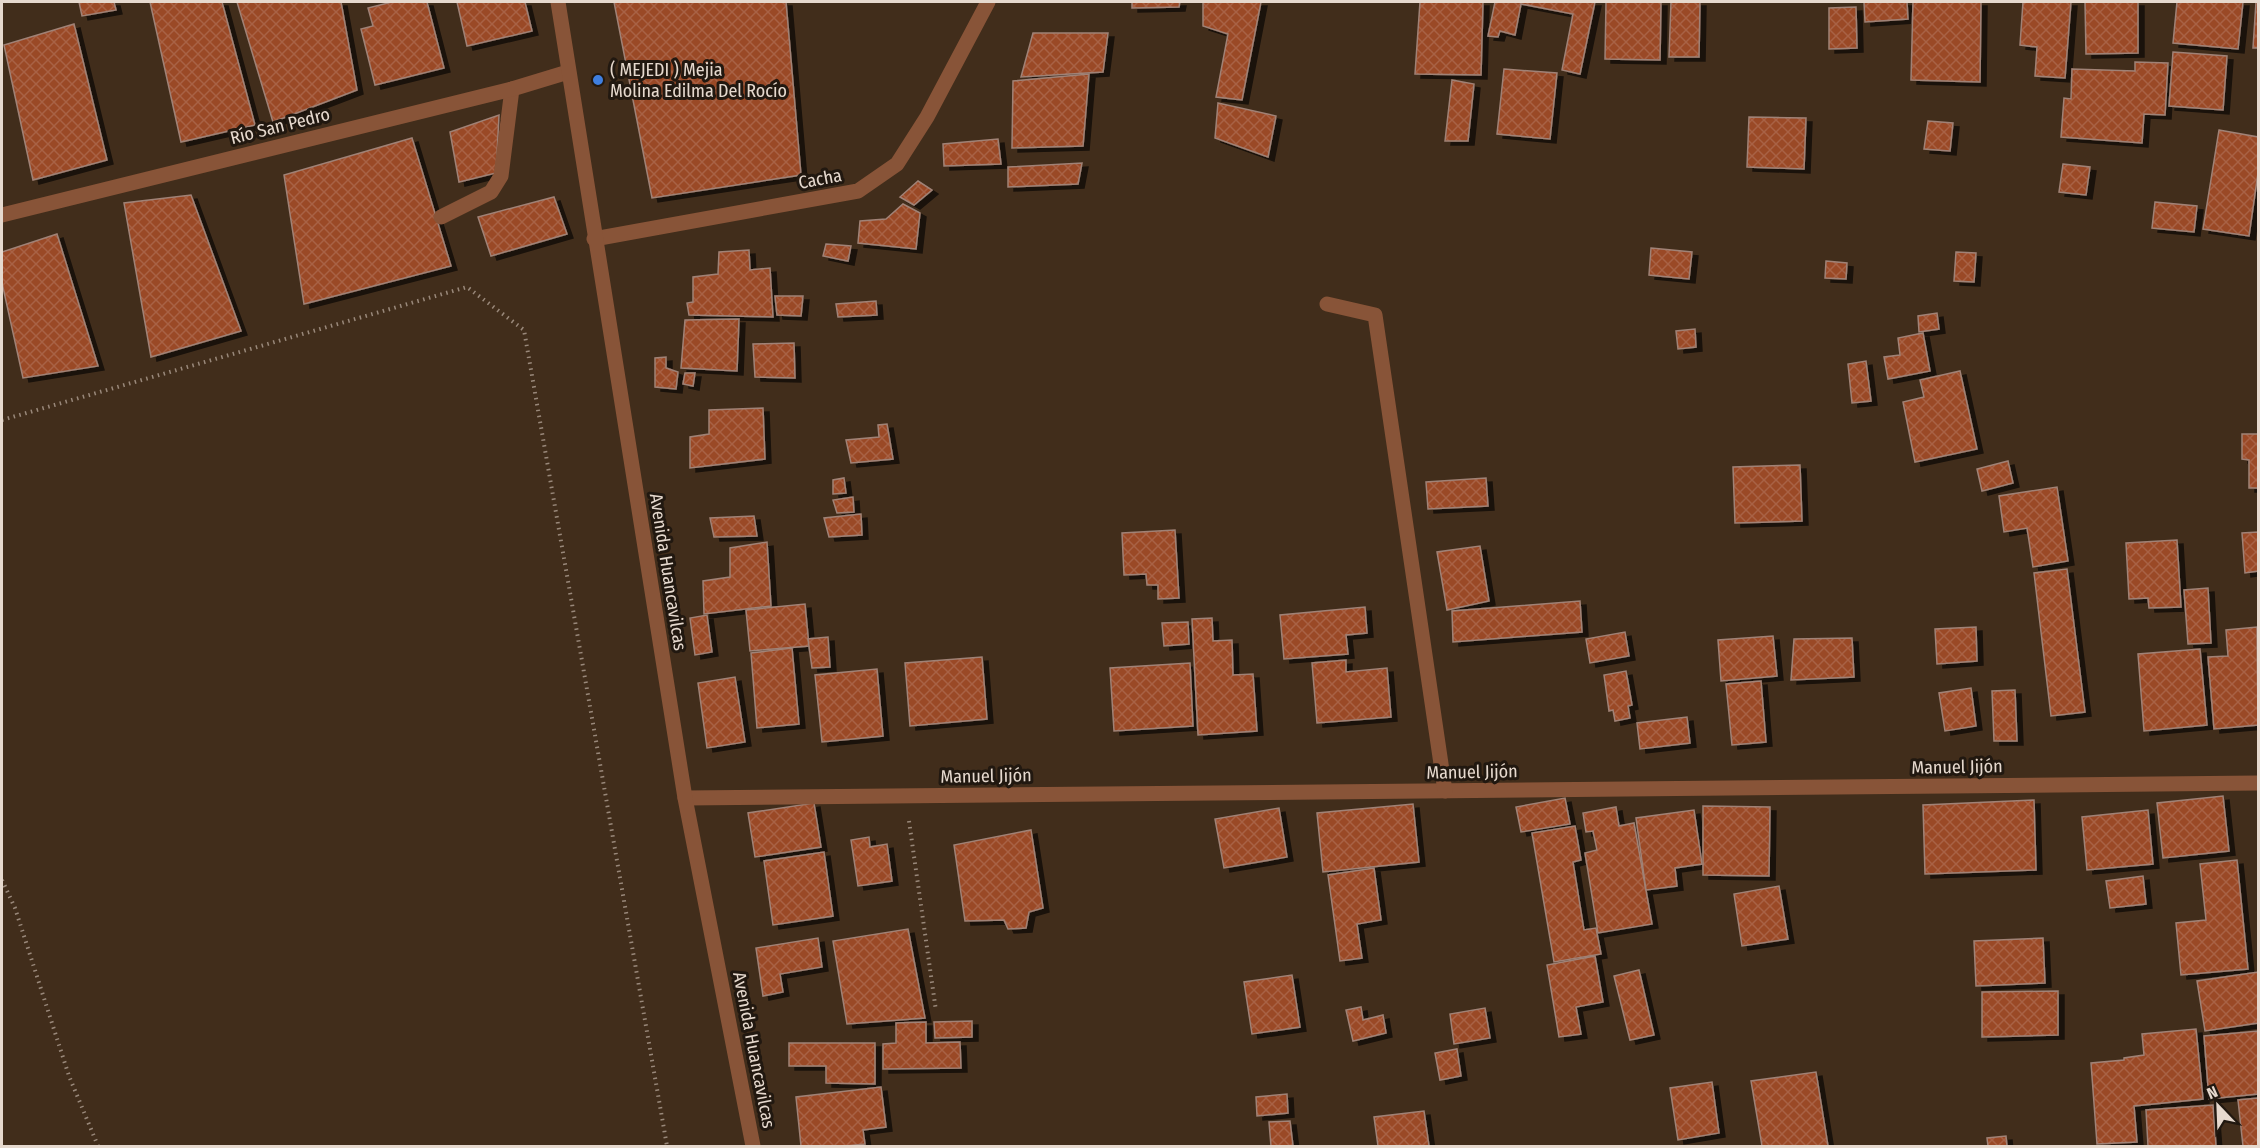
<svg xmlns="http://www.w3.org/2000/svg" width="2260" height="1148" font-family="'Fira Sans Condensed',sans-serif">
  <style>
    .building { fill: url(#building-cross-hatch); stroke: #a08276; stroke-width: 1.5; filter: url(#shadow) }
    .lines { fill: none; stroke-linecap: round; stroke-linejoin: round }
    .path { stroke: #99887a; stroke-width: 4; stroke-dasharray: 1.5 4.5; stroke-linecap: butt }
    .service { stroke: #885438; stroke-width: 15 }
    .minor { stroke: #885438; stroke-width: 15 }
    .tertiary { stroke: #885438; stroke-width: 15 }
    .shop-dot { fill: #3f7fe0; stroke: #211810; stroke-width: 2 }
    .labels { text-anchor: middle; dominant-baseline: central; stroke-width: 6; stroke-linejoin: round; paint-order: stroke }
    .poi-label { font-size: 18px; fill: #e6d9ce; stroke: #211810; text-anchor: start }
    .street-label { font-size: 18px; fill: #e6d9ce; stroke: #211810 }
  </style>
  <defs>
    <pattern id="building-cross-hatch" width="8" height="8" patternUnits="userSpaceOnUse" patternTransform="scale(1.5)"><rect width="8" height="8" fill="#9a4826"/><path d="M0 0l8 8M0 8l8-8" fill="none" stroke="#a86244"/></pattern>
    <filter id="shadow"><feDropShadow dx="6" dy="4" stdDeviation="0" flood-color="#0009"/></filter>
  </defs>
  <rect width="100%" height="100%" fill="#412d1b"/>
  <g class="building">
    <path d="M79 2H114L116 10 82 16Z"/>
    <path d="M150 2H222L255 125 181 142Z"/>
    <path d="M237 2H341L357 90 273 122Z"/>
    <path d="M392 2H427L444 68 375 85 361 29 373 26 368 8Z"/>
    <path d="M457 2H525L532 31 467 46Z"/>
    <path d="M614 2H786L801 175 652 198Z"/>
    <path d="M1132 2H1180L1179 7 1132 8Z"/>
    <path d="M1203 2H1261L1242 100 1216 97 1228 34 1203 26Z"/>
    <path d="M1420 2H1483L1481 75 1415 74Z"/>
    <path d="M1495 2H1595L1580 74 1562 70 1573 14 1521 4 1515 35 1500 31 1498 37 1488 36Z"/>
    <path d="M1606 2H1661L1660 60 1605 59Z"/>
    <path d="M1671 2H1700L1699 57H1669Z"/>
    <path d="M1864 2H1907L1908 19 1865 22Z"/>
    <path d="M1913 2H1981L1980 82 1911 80Z"/>
    <path d="M2023 2H2071L2065 78 2035 76 2037 47 2020 45Z"/>
    <path d="M2085 2H2138V53L2086 54Z"/>
    <path d="M2177 2H2243L2238 49 2173 43Z"/>
    <path d="M2256 2H2258V48H2253Z"/>
    <path d="M1856 7 1857 48 1829 49V8Z"/>
    <path d="M74 24 107 160 33 180 4 45Z"/>
    <path d="M1033 33H1108L1103 72 1021 77Z"/>
    <path d="M2173 52 2227 56 2223 110 2169 106Z"/>
    <path d="M2135 62 2168 63 2165 115 2144 114 2142 143 2061 137 2064 98 2071 99 2072 69 2135 71Z"/>
    <path d="M1504 69 1557 73 1550 139 1497 134Z"/>
    <path d="M1089 74 1083 146 1012 148 1013 81Z"/>
    <path d="M1452 80 1474 84 1468 141H1445Z"/>
    <path d="M1218 103 1276 116 1268 157 1215 138Z"/>
    <path d="M499 115 496 173 459 182 450 132Z"/>
    <path d="M1749 117 1806 118 1804 169 1747 167Z"/>
    <path d="M1928 121 1953 123 1950 151 1924 149Z"/>
    <path d="M2219 130 2258 137V173L2249 236 2203 229Z"/>
    <path d="M412 138 451 266 304 304 284 175Z"/>
    <path d="M998 139 1001 164 944 166 943 144Z"/>
    <path d="M1082 163 1078 184 1008 187V167Z"/>
    <path d="M2063 164 2090 167 2086 195 2059 192Z"/>
    <path d="M918 181 932 190 914 205 900 197Z"/>
    <path d="M191 195 241 331 151 357 124 203Z"/>
    <path d="M554 197 567 234 491 256 478 217Z"/>
    <path d="M2155 202 2197 206 2194 232 2152 228Z"/>
    <path d="M903 204 920 213 916 249 858 243 860 221 886 219Z"/>
    <path d="M57 234 98 366 23 378 2 283V252Z"/>
    <path d="M826 244 851 246 848 261 823 256Z"/>
    <path d="M1651 248 1692 252 1689 279 1649 275Z"/>
    <path d="M749 250 750 270 770 268 773 317 689 315 687 303 693 302V277L718 274 719 252Z"/>
    <path d="M1956 252 1976 253 1974 282 1954 281Z"/>
    <path d="M1826 261 1847 263 1846 279 1825 278Z"/>
    <path d="M775 296H803L801 316 777 315Z"/>
    <path d="M876 301 877 315 838 317 836 304Z"/>
    <path d="M1937 313 1939 329 1919 332 1918 316Z"/>
    <path d="M739 319 737 371 681 368 685 320Z"/>
    <path d="M1695 329 1696 347 1678 349 1676 331Z"/>
    <path d="M1923 333 1930 371 1888 379 1884 357 1900 355 1898 338Z"/>
    <path d="M794 343 795 378 755 377 753 344Z"/>
    <path d="M666 357V368L678 372 676 389 655 387V358Z"/>
    <path d="M1866 361 1871 401 1852 403 1848 364Z"/>
    <path d="M1960 371 1977 449 1915 462 1903 402 1924 397 1920 380Z"/>
    <path d="M685 373H695L693 386 683 384Z"/>
    <path d="M763 408 765 459 690 468V437L709 434V410Z"/>
    <path d="M887 424 893 459 851 463 846 440 879 437 878 425Z"/>
    <path d="M2242 434H2258V488H2249V460L2242 459Z"/>
    <path d="M2008 461 2013 483 1982 491 1977 469Z"/>
    <path d="M1800 465 1802 521 1735 523 1733 467Z"/>
    <path d="M844 478 846 493 833 494V480Z"/>
    <path d="M1486 478 1488 506 1428 509 1426 482Z"/>
    <path d="M2057 487 2068 561 2033 567 2027 528 2004 532 1999 496Z"/>
    <path d="M853 497 854 512 837 513 833 500Z"/>
    <path d="M861 514 862 535 829 537 824 518Z"/>
    <path d="M754 516 757 536 714 537 710 518Z"/>
    <path d="M1175 530 1179 598 1158 599V585H1147L1146 574 1124 575 1122 533Z"/>
    <path d="M2258 532V571L2245 573 2242 533Z"/>
    <path d="M2177 540 2181 607 2149 608 2148 598 2129 599 2126 543Z"/>
    <path d="M767 542 771 606 704 614 703 581 730 577V548Z"/>
    <path d="M1480 546 1489 601 1447 610 1437 552Z"/>
    <path d="M2067 569 2085 712 2051 716 2034 573Z"/>
    <path d="M2208 588 2211 643 2188 644 2184 590Z"/>
    <path d="M1580 601 1582 632 1453 642 1452 611Z"/>
    <path d="M805 604 809 646 750 651 746 610Z"/>
    <path d="M1365 607 1367 633 1346 635 1348 654 1284 659 1280 615Z"/>
    <path d="M707 615 712 652 695 655 690 618Z"/>
    <path d="M1212 618 1213 641 1232 640 1233 675 1253 674 1257 731 1198 735 1192 619Z"/>
    <path d="M1188 622 1189 644 1164 646 1162 623Z"/>
    <path d="M1976 627 1977 661 1937 664 1935 629Z"/>
    <path d="M2257 627 2258 725 2214 729 2208 657 2228 656 2226 630Z"/>
    <path d="M1625 632 1629 656 1590 663 1586 639Z"/>
    <path d="M1773 636 1777 676 1721 681 1718 640Z"/>
    <path d="M828 637 830 667 812 668 808 639Z"/>
    <path d="M1852 638 1854 677 1791 680 1794 639Z"/>
    <path d="M792 648 799 724 757 728 751 653Z"/>
    <path d="M2200 649 2207 725 2144 731 2138 654Z"/>
    <path d="M982 657 987 719 910 726 905 663Z"/>
    <path d="M1346 660V672L1387 668 1391 717 1317 723 1312 663Z"/>
    <path d="M1190 663 1193 726 1114 731 1110 668Z"/>
    <path d="M877 669 883 736 822 742 815 675Z"/>
    <path d="M1626 671 1632 705 1628 706 1630 718 1615 721 1613 710 1609 711 1604 675Z"/>
    <path d="M735 677 745 742 707 748 698 683Z"/>
    <path d="M1761 681 1766 742 1732 745 1726 684Z"/>
    <path d="M1971 688 1976 726 1945 731 1939 693Z"/>
    <path d="M2015 690 2017 741H1994L1992 691Z"/>
    <path d="M1687 717 1690 743 1640 749 1637 723Z"/>
    <path d="M2223 796 2229 851 2163 858 2157 803Z"/>
    <path d="M1565 798 1570 824 1521 832 1516 807Z"/>
    <path d="M2034 800 2036 870 1925 874 1923 805Z"/>
    <path d="M814 803 821 847 755 857 748 813Z"/>
    <path d="M1413 804 1419 862 1323 872 1317 813Z"/>
    <path d="M1703 806 1770 807 1769 876 1703 875Z"/>
    <path d="M1616 807 1619 826 1634 823 1652 924 1598 933 1585 853 1597 850 1593 831 1586 832 1583 813Z"/>
    <path d="M1279 808 1287 857 1224 868 1215 819Z"/>
    <path d="M1694 810 1702 864 1675 868 1677 886 1646 890 1636 818Z"/>
    <path d="M2148 810 2153 864 2087 870 2082 817Z"/>
    <path d="M1575 826 1581 860 1573 862 1584 930 1596 928 1601 954 1554 962 1532 833Z"/>
    <path d="M1031 830 1043 908 1029 912 1026 928 1008 929 1004 920 965 921 954 845Z"/>
    <path d="M869 837 870 847 887 844 892 881 858 886 851 840Z"/>
    <path d="M824 852 833 916 773 925 764 861Z"/>
    <path d="M2237 860 2248 969 2181 975 2176 923 2206 920 2200 864Z"/>
    <path d="M1374 868 1381 920 1357 924 1362 958 1340 961 1328 875Z"/>
    <path d="M2143 876 2146 904 2110 908 2106 881Z"/>
    <path d="M1779 886 1788 939 1742 946 1734 894Z"/>
    <path d="M908 929 925 1018 847 1024 833 941Z"/>
    <path d="M818 938 822 967 780 974 783 992 763 996 756 948Z"/>
    <path d="M2043 938 2045 983 1976 986 1974 941Z"/>
    <path d="M1595 956 1603 1002 1576 1007 1581 1034 1559 1037 1547 965Z"/>
    <path d="M1639 970 1654 1035 1630 1040 1614 976Z"/>
    <path d="M2258 972V1023L2205 1031 2197 981Z"/>
    <path d="M1292 975 1300 1027 1252 1034 1244 982Z"/>
    <path d="M2058 991V1035L1982 1037V992Z"/>
    <path d="M1361 1007 1363 1020 1383 1015 1386 1033 1353 1041 1346 1010Z"/>
    <path d="M1485 1008 1490 1038 1454 1044 1450 1014Z"/>
    <path d="M972 1021V1037L935 1038 934 1022Z"/>
    <path d="M926 1022V1043L960 1042 961 1068 883 1069V1044L896 1043V1023Z"/>
    <path d="M2196 1029 2203 1099 2134 1106 2137 1142 2097 1144 2091 1063 2124 1060V1058L2144 1055 2142 1034Z"/>
    <path d="M2258 1031V1094L2209 1099 2204 1036Z"/>
    <path d="M789 1043H875V1084L826 1083V1066H789Z"/>
    <path d="M1457 1049 1461 1076 1440 1080 1435 1053Z"/>
    <path d="M1816 1072 1828 1146H1762L1751 1081Z"/>
    <path d="M1712 1082 1719 1133 1678 1140 1670 1088Z"/>
    <path d="M881 1087 886 1127 863 1130 865 1144 845 1146H801L796 1097Z"/>
    <path d="M1287 1094 1288 1113 1257 1116 1256 1097Z"/>
    <path d="M2258 1098V1146H2243L2238 1100Z"/>
    <path d="M2213 1105 2216 1146H2148L2146 1110Z"/>
    <path d="M1424 1111 1429 1146H1378L1374 1117Z"/>
    <path d="M1290 1121 1293 1146H1271L1269 1122Z"/>
    <path d="M2006 1136 2007 1146H1988L1987 1138Z"/>
  </g>
  <g class="lines">
    <g class="path">
      <path d="M2 420 467 287 524 330 667 1146"/>
      <path d="M909 821 936 1011"/>
      <path d="M2 880 15 908 69 1076 98 1146"/>
    </g>
    <path class="service" d="M441 217 491 192 501 176 512 89"/>
    <g class="minor">
      <path d="M2 215 512 89 568 72"/>
      <path d="M594 239 858 191 897 164 927 117 988 2"/>
      <path d="M685 798 2258 783"/>
    </g>
    <g class="tertiary">
      <path d="M558 2 685 798 753 1146"/>
      <path d="M1327 304 1375 315 1445 791"/>
    </g>
  </g>
  <circle class="shop-dot" cx="598" cy="80" r="6"/>
  <g class="labels">
    <g class="poi-label">
      <text x="610" y="70">( MEJEDI ) Mejia<tspan x="610" dy="21">Molina Edilma Del Rocío</tspan></text>
    </g>
    <g class="street-label">
      <text transform="translate(280 126) rotate(-14)">Río San Pedro</text>
      <text transform="translate(820 179) rotate(-11)">Cacha</text>
      <text transform="translate(668 572) rotate(81)">Avenida Huancavilcas</text>
      <text transform="translate(1957 767) rotate(-1)">Manuel Jijón</text>
      <text transform="translate(1472 772) rotate(-1)">Manuel Jijón</text>
      <text transform="translate(986 776) rotate(-1)">Manuel Jijón</text>
      <text transform="translate(754 1050) rotate(79)">Avenida Huancavilcas</text>
    </g>
  </g>
  <rect width="2260" height="1148" fill="none" stroke="#e6d9ce" stroke-width="6"/>
  <g transform="translate(2218 1106) rotate(337)" stroke="#211810" stroke-width="4.5" paint-order="stroke">
  <path d="M0-4.5L10 22L0 15L-10 22Z" fill="#e6d9ce"/>
  <text y="-9" font-size="16" font-weight="bold" text-anchor="middle" fill="#e6d9ce">N</text>
  </g>
</svg>
